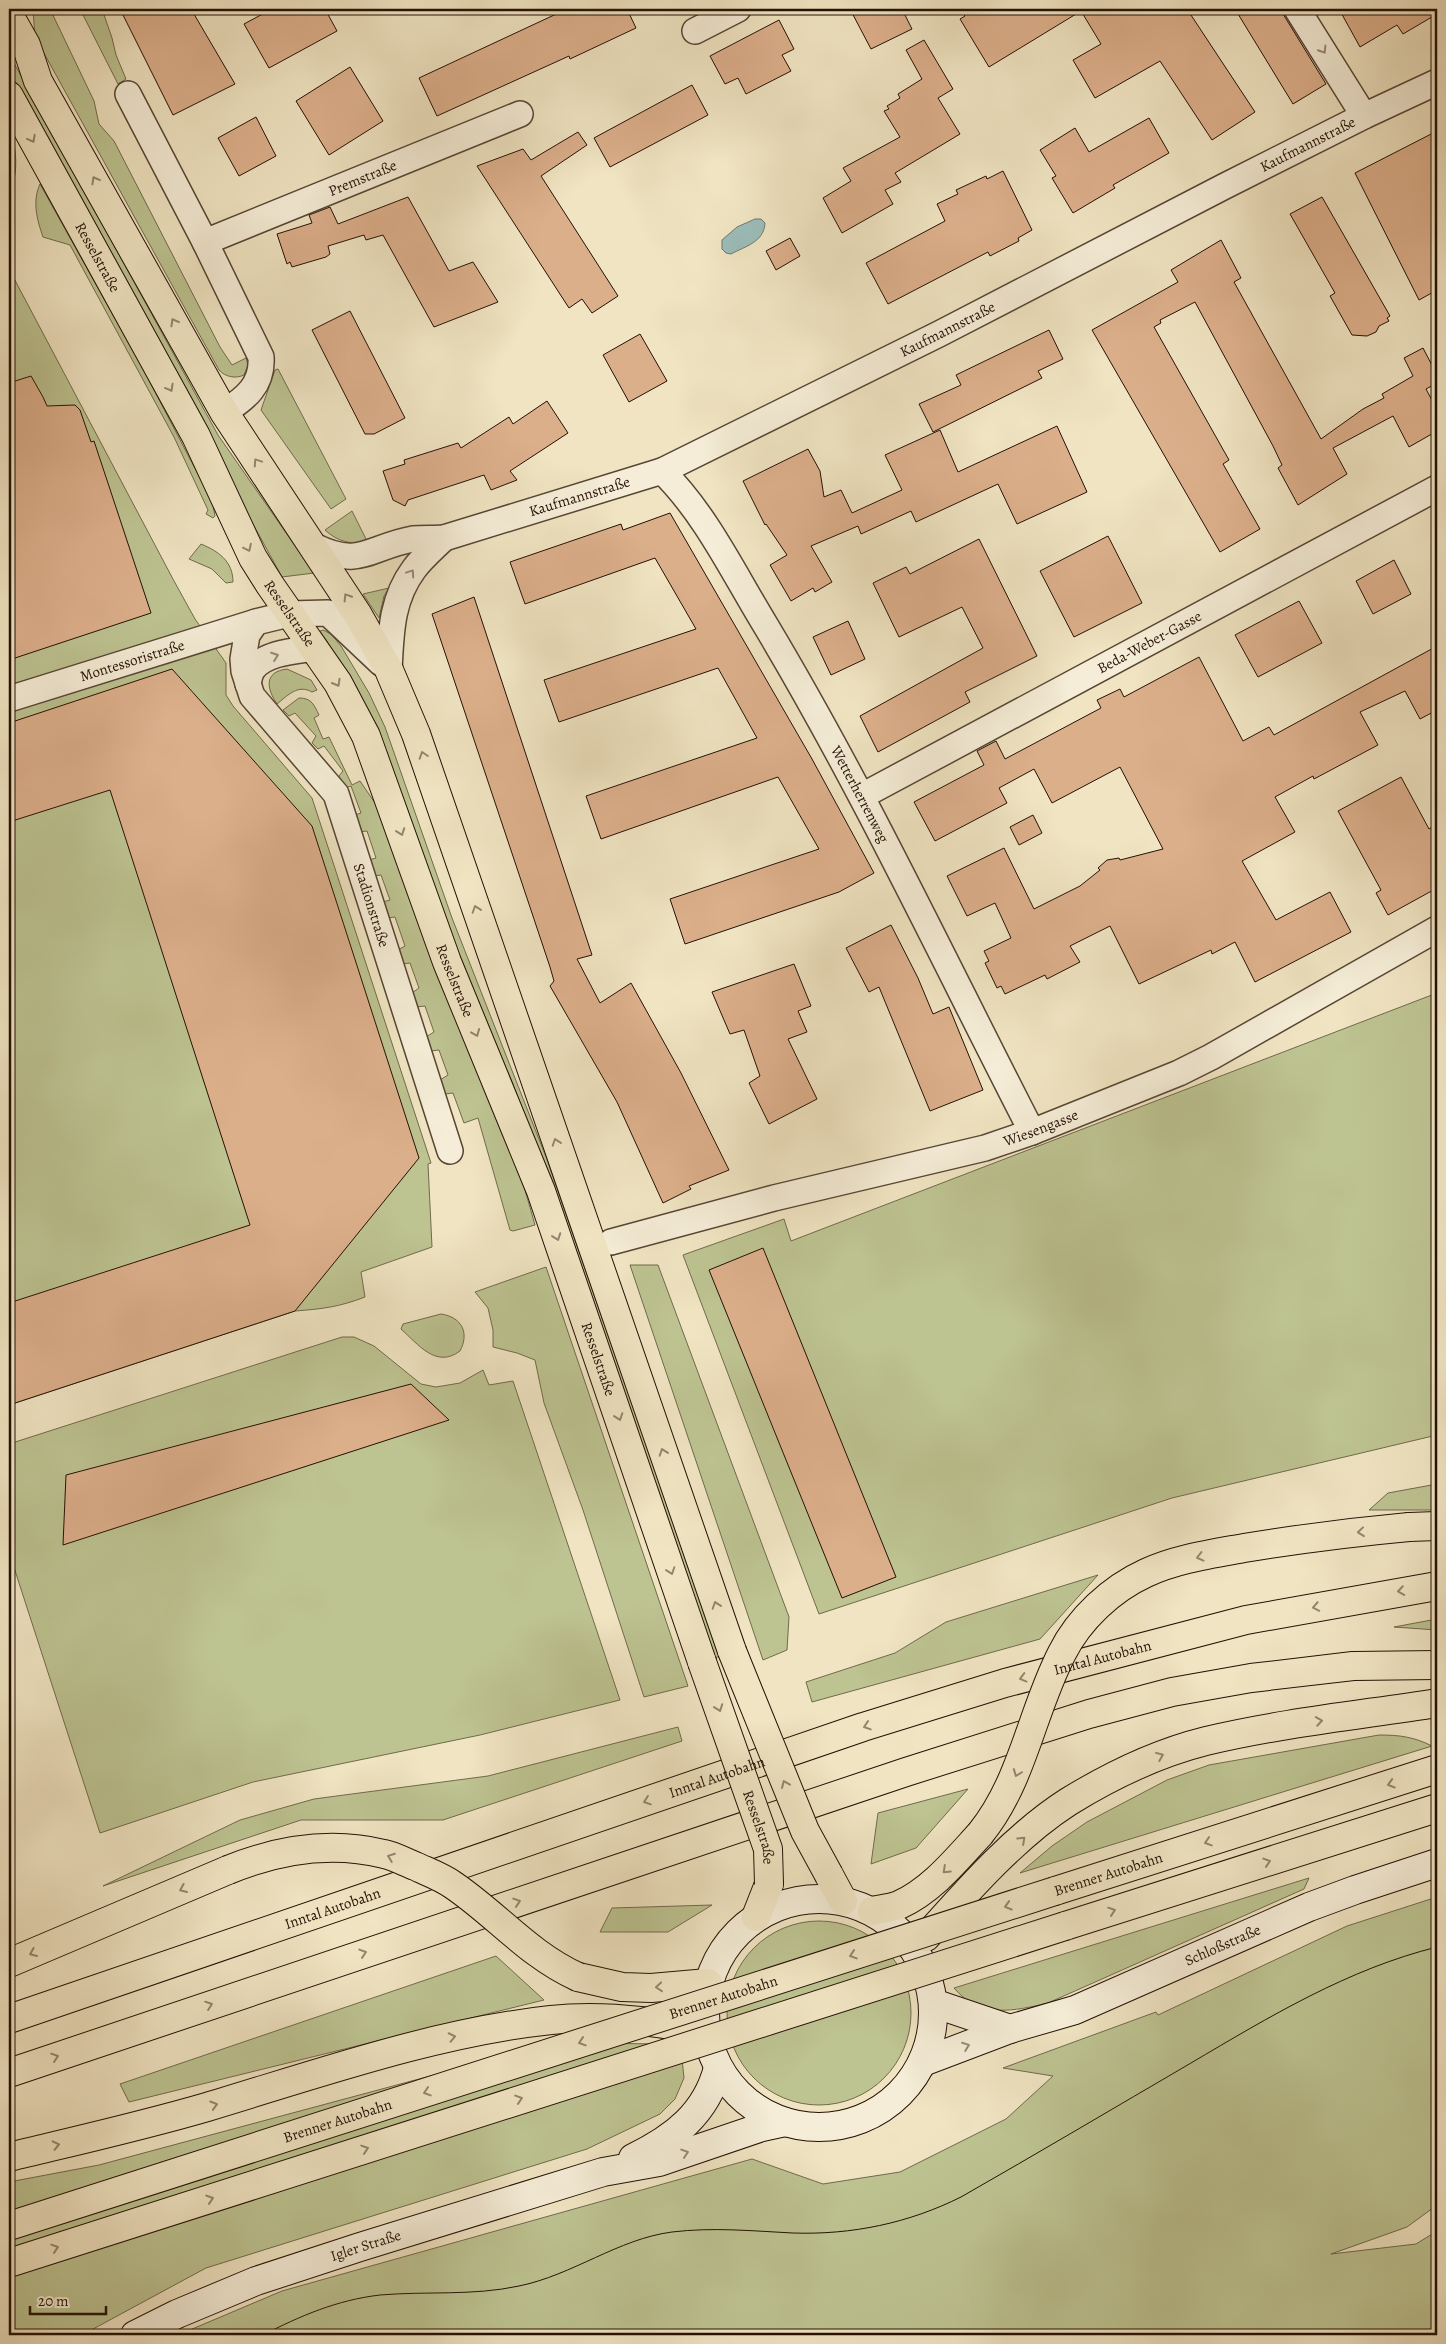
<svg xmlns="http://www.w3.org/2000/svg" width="1446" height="2344" font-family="Alegreya,serif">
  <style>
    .green { fill: #bdc391; stroke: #706a4b }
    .water { fill: #9cbdba; stroke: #6c7872 }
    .building { fill: #dcaf8b; stroke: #241005 }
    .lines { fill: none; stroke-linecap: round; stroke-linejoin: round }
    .minor-casing { stroke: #574534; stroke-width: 28 }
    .secondary-casing { stroke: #241005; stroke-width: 30 }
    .primary-casing { stroke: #241005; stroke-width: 30 }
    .motorway-casing { stroke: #241005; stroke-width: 30 }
    .minor { stroke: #f5edd7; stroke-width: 25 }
    .secondary { stroke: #f5edd7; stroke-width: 28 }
    .primary { stroke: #f0e4c2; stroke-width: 28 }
    .motorway { stroke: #f0e4c2; stroke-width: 28 }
    .tram { stroke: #241005; stroke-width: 1 }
    .primary-bridge-casing { stroke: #241005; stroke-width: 30; stroke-linecap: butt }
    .motorway-bridge-casing { stroke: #241005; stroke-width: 30; stroke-linecap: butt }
    .primary-bridge { stroke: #f0e4c2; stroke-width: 28 }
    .motorway-bridge { stroke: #f0e4c2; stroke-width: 28 }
    .oneway { stroke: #978a78 }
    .oneway2 { stroke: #94856d }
    .labels { text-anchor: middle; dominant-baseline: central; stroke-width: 5; stroke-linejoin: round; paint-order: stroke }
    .street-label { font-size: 15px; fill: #241005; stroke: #f5edd7 }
  </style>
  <rect width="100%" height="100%" fill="#f0e4c2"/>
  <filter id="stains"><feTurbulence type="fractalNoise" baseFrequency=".004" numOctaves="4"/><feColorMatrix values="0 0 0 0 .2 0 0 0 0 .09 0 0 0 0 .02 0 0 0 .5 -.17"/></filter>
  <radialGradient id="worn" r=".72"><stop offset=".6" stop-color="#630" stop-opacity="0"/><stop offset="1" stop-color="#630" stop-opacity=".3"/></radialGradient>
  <g class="green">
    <path d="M33 9H50L94 101 99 124 114 141 220 347 232 365 246 358 248 365 244 375C236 379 225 377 219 370L35 37Z"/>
    <path d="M80 9H102L112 38 116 55 126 79 118 84Z"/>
    <path d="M9 54 218 435 314 573 282 577 247 513 203 419 27 99 9 72Z"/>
    <path d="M9 126C16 145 19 170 11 189L9 185Z"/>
    <path d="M40 184 143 369 212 501 215 516 213 518 206 514 208 510 174 437 70 245 43 237C37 220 32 201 40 184Z"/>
    <path d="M9 269 174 581 195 619 226 663V695L233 706 312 798 431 1163 428 1164 432 1247 361 1272 365 1297C339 1307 322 1309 295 1311L9 1405Z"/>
    <path d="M278 369 346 499 331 509 261 410 275 370Z"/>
    <path d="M352 511 368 543C350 544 338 542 325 530Z"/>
    <path d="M201 544C218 551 233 561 233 582L226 583 212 569 189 559Z"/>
    <path d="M389 588 384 596 379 618 363 594Z"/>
    <path d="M323 630 331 634 341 646 369 693 385 727 452 918 546 1157 720 1656 712 1659 550 1184 513 1084 454 942 378 728 350 675 320 631Z"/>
    <path d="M287 669 311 680 317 690 312 692C298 684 288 695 277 704 267 689 263 672 287 669Z"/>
    <path d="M299 698C312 698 314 705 319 715L314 718 323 739 329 737 352 785 360 781 379 809 515 1155 535 1225 513 1231 510 1230 478 1118 464 1123 453 1093 445 1094 440 1080 448 1075 439 1050 431 1051 426 1037 434 1032 425 1006 416 1007 412 993 419 988 410 963 402 964 398 950 405 946 395 917 387 918 383 902 390 900 381 875 374 876 369 860 376 858 367 831 359 832 355 815 361 813 351 786 345 788 339 776 343 771 324 746 318 749 312 743 316 736 295 713 289 716 283 710Z"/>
    <path d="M1437 993V1435L1172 1498 819 1614 683 1255 784 1219 791 1241Z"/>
    <path d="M630 1265H658L789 1617 787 1650 763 1660Z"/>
    <path d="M546 1267 688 1686 644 1697 583 1510 544 1403 535 1360 517 1353 493 1347V1330L488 1308 475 1292Z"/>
    <path d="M441 1314C461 1317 470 1332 460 1351 436 1369 418 1344 401 1329L403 1324Z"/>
    <path d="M342 1337H354L374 1346 421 1384 436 1387 460 1383 483 1370 489 1385 513 1381 620 1700 480 1735 253 1782 100 1833 9 1552V1444Z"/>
    <path d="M1437 1484V1510H1369L1388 1493Z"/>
    <path d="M1098 1575 1040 1639 812 1702 806 1682 895 1653 946 1622Z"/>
    <path d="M1437 1619V1630L1394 1627Z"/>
    <path d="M678 1727 682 1741 443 1820H301L103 1886 240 1820 314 1799 488 1776Z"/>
    <path d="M1379 1735C1400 1735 1414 1737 1432 1746L1020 1873 1052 1846 1087 1822 1167 1780 1209 1765Z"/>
    <path d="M968 1789 916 1848 871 1864 878 1813Z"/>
    <path d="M1309 1878 1304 1889 1048 2003C1014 2011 980 2019 954 1988Z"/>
    <path d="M1437 1897V2205L1407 2227 1331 2254 1416 2244 1437 2231V2335H178L282 2291 752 2159 823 2184 900 2172 1006 2119 1053 2076 1003 2068 1156 2012 1158 2015 1347 1926Z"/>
    <path d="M712 1905 668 1932H600L612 1908Z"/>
    <circle cx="819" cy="2013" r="92"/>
    <path d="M496 1956 544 2000 129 2102 120 2084Z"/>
    <path d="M553 2043 675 2044 682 2059 684 2078 675 2099 660 2114 587 2149 206 2268 82 2335H9V2182L99 2165Z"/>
  </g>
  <path class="water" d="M755 219H761L765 223C764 242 746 246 731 254L726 253 722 249V240L737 227Z"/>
  <g class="building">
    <path d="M120 9H191L235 84 173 115Z"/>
    <path d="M272 9H325L337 31 269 68 244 24Z"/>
    <path d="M567 9H627L636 28 570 59 569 56 437 116 419 78Z"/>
    <path d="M850 9H902L912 29 871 49Z"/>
    <path d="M960 9H1187L1255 112 1212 140 1160 61 1095 98 1073 60 1101 44 1081 11 989 67 960 19 965 16Z"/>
    <path d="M1235 9H1280L1326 84 1293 104Z"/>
    <path d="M1339 9H1437V14L1403 34 1397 25 1360 47Z"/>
    <path d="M779 20 794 49 782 55 791 71 746 94 738 78 725 84 710 56Z"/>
    <path d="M924 40 953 89 938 98 960 134 895 173 901 182 885 190 893 204 842 233 823 198 851 181 843 168 900 137 884 111 889 109 887 106 900 98 898 94 922 79 906 50Z"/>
    <path d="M350 67 383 121 329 155 296 101Z"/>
    <path d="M692 85 708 115 610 167 594 138Z"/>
    <path d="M256 117 276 156 239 176 218 138Z"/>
    <path d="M1149 118 1169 153 1113 185 1115 188 1073 213 1052 178 1056 176 1040 150 1075 128 1089 152Z"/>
    <path d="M1437 131V290L1419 300 1355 173Z"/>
    <path d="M578 132 587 145 541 176 618 296 592 313 582 299 569 308 477 166 523 149 531 160Z"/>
    <path d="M1003 171 1032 230 1018 238 1019 241 990 256 988 252 888 304 866 263 945 221 937 204 958 194 956 190 986 176 987 179Z"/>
    <path d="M408 197 449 271 473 262 498 302 434 327 383 235 366 240 364 235 328 246 330 254 326 257 292 267 290 262 287 264 277 234 312 223 309 215 330 207 338 224Z"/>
    <path d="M1322 197 1390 316 1387 318 1389 321 1379 326 1376 332 1367 336 1352 335 1330 296 1335 293 1290 214Z"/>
    <path d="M790 238 800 256 776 270 766 251Z"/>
    <path d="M1221 240 1241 278 1234 282 1321 439 1363 409 1384 398 1382 394 1413 376 1404 358 1423 348 1437 375V383L1426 389 1437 410V431L1409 447 1393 416 1333 448 1347 474 1298 505 1278 468 1282 465 1273 446 1195 302 1160 320 1161 323 1154 327 1229 460 1223 464 1260 529 1220 552 1092 330 1178 282 1171 270Z"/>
    <path d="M350 311 405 418 374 434H365L312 330Z"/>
    <path d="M1049 330 1063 359 1038 371 1042 378 933 432 919 404 961 385 956 375Z"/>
    <path d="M640 334 667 381 629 402 603 355Z"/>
    <path d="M31 376 43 397 47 406 75 405 80 410 91 442 94 441 151 613 9 660V383Z"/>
    <path d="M547 401 568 433 510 471 517 480 491 490 484 475 408 500 405 506 393 500 383 471 405 464 404 460 458 443 461 448 509 417 513 424Z"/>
    <path d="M1057 426 1087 492 1017 524 998 484 916 522 911 511 861 534 858 526 811 546 832 582 815 592 813 588 791 601 770 565 787 555 766 524 765 525 743 481 808 449 820 471 824 497 841 490 852 513 902 490 885 455 940 430 958 472Z"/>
    <path d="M670 513 812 759 874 873 839 892 685 944 670 899 819 849 778 777 601 839 586 796 757 738 718 668 559 722 544 680 696 629 655 558 525 604 510 562 621 524 623 530Z"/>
    <path d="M1108 536 1142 603 1074 637 1040 571Z"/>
    <path d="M979 539 1037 656 965 692 970 702 878 752 860 716 983 648 962 607 899 637 873 583 906 567 910 574Z"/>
    <path d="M1394 560 1411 594 1373 614 1356 581Z"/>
    <path d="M474 597 592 955 577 959 600 1003 631 983 681 1073 729 1170 689 1186 691 1189 663 1203 617 1102 550 986 554 981 550 967 432 614Z"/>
    <path d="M1299 601 1322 643 1258 677 1235 635Z"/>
    <path d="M848 621 865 659 831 675 813 637Z"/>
    <path d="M1437 646V710L1420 719 1405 691 1360 712 1378 745 1314 779 1313 776 1275 797 1295 832 1242 861 1276 920 1330 892 1351 932 1255 982 1235 942 1212 954 1211 950 1139 984 1110 926 1070 946 1080 962 1047 979 1045 975 1005 994 1001 986 997 988 985 963 989 961 984 951 1011 938 995 903 967 916 947 876 1004 848 1034 909 1080 886 1100 870 1098 868 1107 860 1119 858 1120 860 1163 849 1120 767 1052 803 1034 769 999 788 1007 803 935 841 914 802 984 765 977 751 996 741 1005 759 1101 708 1097 700 1120 689 1124 697 1199 657 1243 741 1269 727 1274 735Z"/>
    <path d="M172 669 312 826 419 1158 295 1311 9 1405V1303L250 1225 110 790 9 822V723Z"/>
    <path d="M1401 777 1429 829 1437 824V888L1388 915 1376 893 1381 890 1338 811Z"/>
    <path d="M1033 815 1042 833 1019 845 1010 827Z"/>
    <path d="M891 925 918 978 933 1014 949 1007 983 1090 930 1111 879 987 869 992 846 948Z"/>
    <path d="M794 964 811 1006 798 1011 807 1032 788 1039 817 1099 769 1124 749 1083 760 1076 744 1030 730 1034 712 992Z"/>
    <path d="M763 1248 896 1577 842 1598 709 1270Z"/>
    <path d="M411 1384 449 1420 63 1545 66 1475Z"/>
  </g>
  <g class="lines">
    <g class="minor-casing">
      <g id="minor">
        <path d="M1297 9 1364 116"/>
        <path d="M695 31 738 9"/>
        <path d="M128 94 205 242 261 357C263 385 245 399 224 412"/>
        <path id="s1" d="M205 242 520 114"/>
        <path id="s2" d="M662 471C706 514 734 574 766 626 864 790 945 963 1032 1132"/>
        <path id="s3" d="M314 546C360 569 369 547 413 539 423 538 434 539 444 538L662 471 939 334 1225 186 1364 116 1437 82"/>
        <path id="s4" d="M381 663 328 613 289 614 256 622 247 635 243 659 244 671 252 696 336 794 450 1151"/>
        <path d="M389 670C391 633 391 600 414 569 422 558 434 548 444 538"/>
        <path d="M248 684C249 679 250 673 253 669 266 652 296 651 315 648"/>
        <path id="s5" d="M9 699 256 622"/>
        <path id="s6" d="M862 796 1437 488"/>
        <path id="s7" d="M611 1242 774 1198 985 1148 1032 1132 1179 1073 1211 1057 1437 929"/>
      </g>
    </g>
    <g class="secondary-casing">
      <g id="secondary">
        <circle cx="819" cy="2013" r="114"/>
        <path d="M933 2003 1010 2029"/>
        <path id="s8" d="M923 2062 1010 2029 1075 2010 1309 1907 1355 1890 1437 1863"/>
        <path d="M633 2158C674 2138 706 2114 718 2068"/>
        <path id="s9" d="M135 2335 177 2314 256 2281 360 2247 603 2172 659 2162 762 2127 785 2122"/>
      </g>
    </g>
    <g class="primary-casing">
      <g id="primary">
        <path d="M9 15 26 45 38 81 224 412 358 615 389 670 416 734 732 1651"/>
        <path id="s10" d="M9 96 196 436 253 558 270 585 338 683 366 736 447 962 541 1191 702 1662"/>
        <path d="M829 1875 843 1901"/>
        <path d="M756 1917 769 1884"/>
      </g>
    </g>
    <g class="motorway-casing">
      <g id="motorway">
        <path d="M1409 1527 1437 1526"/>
        <path id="s11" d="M1055 1891 1437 1769"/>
        <path d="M872 1911C881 1909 891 1908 899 1905 932 1890 956 1860 980 1834"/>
        <path d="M1065 1926 1437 1808"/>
        <path d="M926 1937C967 1891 1015 1836 1068 1802 1110 1776 1158 1753 1206 1741 1282 1723 1360 1715 1437 1703"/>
        <path d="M9 1963 228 1870"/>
        <path d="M578 1977 622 1987 651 1988 708 1983"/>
        <path id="s12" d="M9 2019 863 1727 1005 1683 1246 1620 1437 1586"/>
        <path d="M9 2073 906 1772 1089 1714 1172 1692 1251 1678 1353 1666 1437 1665"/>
        <path d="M9 2157C75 2141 142 2126 207 2107 317 2074 437 2032 551 2020 602 2014 655 2021 705 2031"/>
      </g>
    </g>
    <use href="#minor" class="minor"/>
    <use href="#secondary" class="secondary"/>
    <use href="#primary" class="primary"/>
    <use href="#motorway" class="motorway"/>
    <path class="tram" d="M263 2335C300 2316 337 2300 380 2295 426 2291 473 2296 519 2286 573 2275 618 2239 672 2232 713 2227 753 2231 793 2233 852 2235 909 2223 961 2197 1038 2153 1114 2108 1191 2063 1269 2017 1348 1969 1437 1947"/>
    <g class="primary-bridge-casing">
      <g id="primary-bridge">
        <path d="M732 1651 805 1831 829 1875"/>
        <path id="s13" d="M702 1662 768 1849 769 1884"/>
      </g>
    </g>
    <g class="motorway-bridge-casing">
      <g id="motorway-bridge">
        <path d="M980 1834C1023 1781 1031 1713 1062 1653 1079 1619 1111 1589 1146 1573 1176 1559 1211 1554 1244 1548 1299 1539 1354 1532 1409 1527"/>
        <path d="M228 1870C277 1850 331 1841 384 1854 394 1856 405 1862 415 1866 428 1872 442 1877 453 1885 496 1914 529 1955 578 1977"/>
        <path id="s14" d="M9 2226 1055 1891"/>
        <path d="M9 2263 1065 1926"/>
      </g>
    </g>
    <use href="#primary-bridge" class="primary-bridge"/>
    <use href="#motorway-bridge" class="motorway-bridge"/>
  </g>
  <defs><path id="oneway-chevron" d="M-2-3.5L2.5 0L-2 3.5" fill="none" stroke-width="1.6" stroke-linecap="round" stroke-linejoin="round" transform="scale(1.25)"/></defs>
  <g class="oneway">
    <use href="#oneway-chevron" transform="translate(1323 50) rotate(58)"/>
    <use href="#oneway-chevron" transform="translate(411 573) rotate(-56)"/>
    <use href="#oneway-chevron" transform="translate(275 656) rotate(-20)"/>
    <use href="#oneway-chevron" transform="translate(966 2046) rotate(-21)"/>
    <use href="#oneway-chevron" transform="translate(685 2153) rotate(-18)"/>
  </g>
  <g class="oneway2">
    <use href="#oneway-chevron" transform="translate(32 139) rotate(62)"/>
    <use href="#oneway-chevron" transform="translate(95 180) rotate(-119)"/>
    <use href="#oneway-chevron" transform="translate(174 322) rotate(-119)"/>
    <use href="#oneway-chevron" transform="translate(170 388) rotate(61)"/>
    <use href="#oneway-chevron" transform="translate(257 462) rotate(-124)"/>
    <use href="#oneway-chevron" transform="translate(248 548) rotate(64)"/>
    <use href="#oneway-chevron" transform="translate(347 597) rotate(-122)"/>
    <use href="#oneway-chevron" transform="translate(337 683) rotate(60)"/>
    <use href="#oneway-chevron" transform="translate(423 755) rotate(-108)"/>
    <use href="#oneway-chevron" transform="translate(401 832) rotate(70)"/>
    <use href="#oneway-chevron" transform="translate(476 909) rotate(-109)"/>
    <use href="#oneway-chevron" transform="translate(476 1033) rotate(68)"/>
    <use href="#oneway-chevron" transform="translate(556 1142) rotate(-109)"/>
    <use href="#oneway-chevron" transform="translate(557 1237) rotate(70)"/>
    <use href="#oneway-chevron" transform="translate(619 1417) rotate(71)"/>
    <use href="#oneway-chevron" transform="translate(663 1452) rotate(-109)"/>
    <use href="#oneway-chevron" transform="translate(1361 1532) rotate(174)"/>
    <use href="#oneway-chevron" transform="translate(1200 1557) rotate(166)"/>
    <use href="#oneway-chevron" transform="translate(671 1571) rotate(71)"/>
    <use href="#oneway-chevron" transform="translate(1401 1591) rotate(171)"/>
    <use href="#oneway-chevron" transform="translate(716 1605) rotate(-109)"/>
    <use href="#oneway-chevron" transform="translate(1316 1607) rotate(169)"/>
    <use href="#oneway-chevron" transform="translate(1023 1678) rotate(165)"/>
    <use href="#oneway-chevron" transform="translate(719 1708) rotate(70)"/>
    <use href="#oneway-chevron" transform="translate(1319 1721) rotate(-9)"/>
    <use href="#oneway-chevron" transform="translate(867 1726) rotate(162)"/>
    <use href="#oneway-chevron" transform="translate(1160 1756) rotate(-22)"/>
    <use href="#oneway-chevron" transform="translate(1017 1773) rotate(111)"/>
    <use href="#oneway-chevron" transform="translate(785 1784) rotate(-113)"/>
    <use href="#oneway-chevron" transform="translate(1391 1784) rotate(163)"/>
    <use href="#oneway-chevron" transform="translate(647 1801) rotate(161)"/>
    <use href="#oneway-chevron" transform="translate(1022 1840) rotate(-43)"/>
    <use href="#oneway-chevron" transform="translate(1208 1842) rotate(162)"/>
    <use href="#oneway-chevron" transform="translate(391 1857) rotate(-159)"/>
    <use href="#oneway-chevron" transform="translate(1267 1862) rotate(-18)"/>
    <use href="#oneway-chevron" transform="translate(946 1870) rotate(137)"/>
    <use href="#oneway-chevron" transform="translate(183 1889) rotate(157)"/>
    <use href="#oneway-chevron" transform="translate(517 1902) rotate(-18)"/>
    <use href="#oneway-chevron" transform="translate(1008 1906) rotate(163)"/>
    <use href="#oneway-chevron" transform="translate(1112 1911) rotate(-18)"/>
    <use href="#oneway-chevron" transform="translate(33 1953) rotate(157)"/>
    <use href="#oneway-chevron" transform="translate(363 1953) rotate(-18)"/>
    <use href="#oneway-chevron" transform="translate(853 1955) rotate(162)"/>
    <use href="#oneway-chevron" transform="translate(659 1987) rotate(175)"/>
    <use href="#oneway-chevron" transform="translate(209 2005) rotate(-19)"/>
    <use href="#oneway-chevron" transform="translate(452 2037) rotate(-12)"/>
    <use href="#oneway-chevron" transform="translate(582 2042) rotate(162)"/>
    <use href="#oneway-chevron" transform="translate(55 2057) rotate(-19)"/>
    <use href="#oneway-chevron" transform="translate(427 2092) rotate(162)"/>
    <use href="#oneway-chevron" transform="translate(519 2099) rotate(-18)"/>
    <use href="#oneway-chevron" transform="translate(214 2105) rotate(-17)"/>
    <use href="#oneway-chevron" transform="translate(56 2145) rotate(-13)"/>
    <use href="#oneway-chevron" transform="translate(365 2149) rotate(-18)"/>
    <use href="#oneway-chevron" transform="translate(210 2199) rotate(-18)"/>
    <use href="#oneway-chevron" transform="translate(55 2248) rotate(-18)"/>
  </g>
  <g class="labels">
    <g class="street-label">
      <text stroke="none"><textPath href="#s3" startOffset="1086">Kaufmannstraße</textPath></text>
      <text stroke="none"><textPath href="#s1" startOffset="170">Premstraße</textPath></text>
      <text stroke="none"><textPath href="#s10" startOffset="184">Resselstraße</textPath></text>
      <text stroke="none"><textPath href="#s3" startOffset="681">Kaufmannstraße</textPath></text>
      <text stroke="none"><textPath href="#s3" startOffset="276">Kaufmannstraße</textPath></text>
      <text stroke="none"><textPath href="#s10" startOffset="589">Resselstraße</textPath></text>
      <text stroke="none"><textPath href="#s6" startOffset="326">Beda-Weber-Gasse</textPath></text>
      <text stroke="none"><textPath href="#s5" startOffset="129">Montessoristraße</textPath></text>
      <text stroke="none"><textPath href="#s2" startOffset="380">Wetterherrenweg</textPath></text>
      <text stroke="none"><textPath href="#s4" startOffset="470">Stadionstraße</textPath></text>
      <text stroke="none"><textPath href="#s10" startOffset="994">Resselstraße</textPath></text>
      <text stroke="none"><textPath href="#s7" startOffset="445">Wiesengasse</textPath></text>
      <text stroke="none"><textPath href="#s10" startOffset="1399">Resselstraße</textPath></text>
      <text stroke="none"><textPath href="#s12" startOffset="1152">Inntal Autobahn</textPath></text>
      <text stroke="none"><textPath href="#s12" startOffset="748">Inntal Autobahn</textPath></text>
      <text stroke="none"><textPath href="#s13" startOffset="175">Resselstraße</textPath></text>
      <text stroke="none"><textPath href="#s11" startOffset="56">Brenner Autobahn</textPath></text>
      <text stroke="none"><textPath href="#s12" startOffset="342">Inntal Autobahn</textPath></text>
      <text stroke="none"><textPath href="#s8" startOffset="322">Schloßstraße</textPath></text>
      <text stroke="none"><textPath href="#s14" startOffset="750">Brenner Autobahn</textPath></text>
      <text stroke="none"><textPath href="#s14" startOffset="345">Brenner Autobahn</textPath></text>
      <text stroke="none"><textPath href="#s9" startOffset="248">Igler Straße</textPath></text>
    </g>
  </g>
  <rect width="1446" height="2344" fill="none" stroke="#f0e4c2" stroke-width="30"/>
  <rect x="10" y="10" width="1426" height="2324" fill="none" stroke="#241005" stroke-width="2.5"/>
  <rect x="15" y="15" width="1416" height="2314" fill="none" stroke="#241005"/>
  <path d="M30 2306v8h76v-8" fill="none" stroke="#241005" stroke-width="2.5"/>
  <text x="38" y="2306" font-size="15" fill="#241005" stroke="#f5edd7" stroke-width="4" paint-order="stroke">20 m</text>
  <rect width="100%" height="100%" filter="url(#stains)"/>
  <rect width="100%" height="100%" fill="url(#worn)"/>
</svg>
